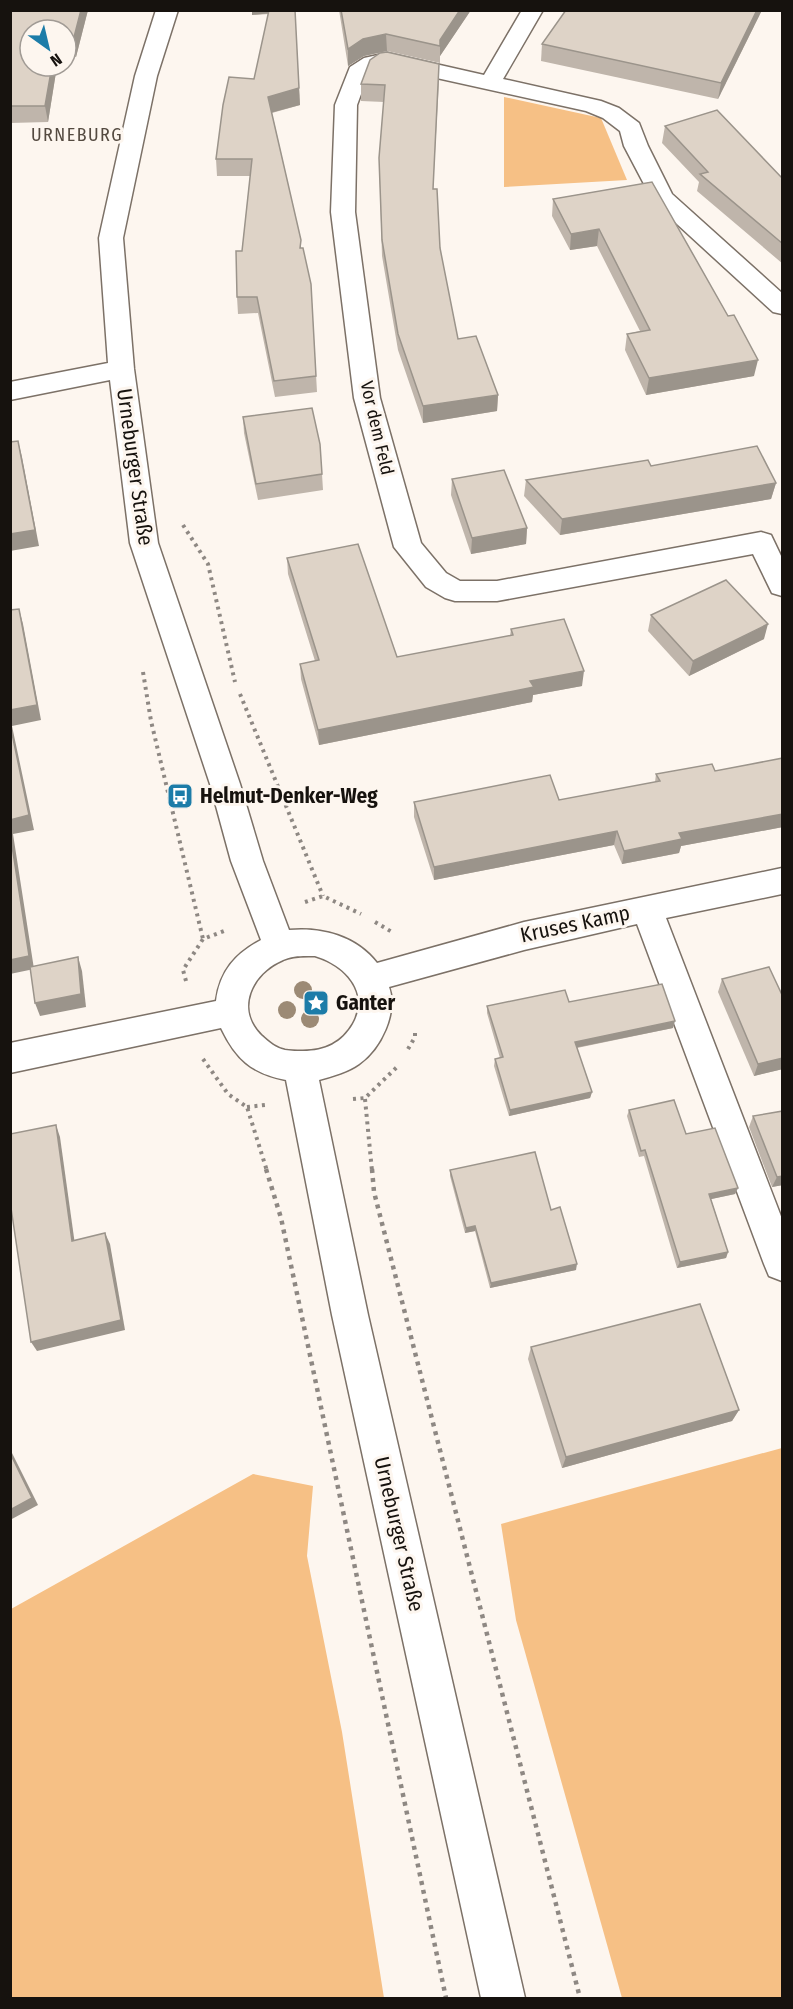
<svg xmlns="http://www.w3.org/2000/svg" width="793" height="2009" font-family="'Fira Sans Condensed',sans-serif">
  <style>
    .green { fill: #f6c085 }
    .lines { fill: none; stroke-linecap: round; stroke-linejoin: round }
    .minor-casing { stroke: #7c7167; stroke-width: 3 }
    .path-far1 { stroke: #8e8883; stroke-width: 4; stroke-dasharray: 3 4.5; stroke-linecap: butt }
    .path { stroke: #8e8883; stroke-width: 4.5; stroke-dasharray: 4 5; stroke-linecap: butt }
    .minor { fill: #fff; fill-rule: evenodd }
    .tree { fill: #9c8a75 }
    .wall { fill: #bfb5ab }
    .shaded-wall { fill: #9b948b }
    .building { fill: #ded3c7; stroke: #9b948b; stroke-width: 1.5 }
    .labels { text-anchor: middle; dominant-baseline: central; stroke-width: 6; stroke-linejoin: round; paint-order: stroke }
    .far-neighbourhood-label { font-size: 18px; letter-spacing: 1.5px; fill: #544a40; stroke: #fdf6ef }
    .far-street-label { font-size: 18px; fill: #16120e; stroke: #fdf6ef }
    .street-label { font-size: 21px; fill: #16120e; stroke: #fdf6ef }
    .poi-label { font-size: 21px; font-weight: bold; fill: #16120e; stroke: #fdf6ef; text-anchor: start }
  </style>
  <rect width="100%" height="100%" fill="#fdf6ef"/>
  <g class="green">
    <path d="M504 97 601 118 627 180 504 187Z"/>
    <path d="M782 1448V1998H622L516 1620 501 1524Z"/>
    <path d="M253 1474 313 1486 307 1556 342 1732 384 1998H11V1609Z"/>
  </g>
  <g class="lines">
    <g class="minor-casing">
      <g id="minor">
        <path d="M156 10H178L157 76 123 238 134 369 158 543 240 784 263 861 289 930C322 927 356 936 377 963L524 922 782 868V894L666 918 782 1219V1281L769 1276 764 1264 637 924 524 950 389 987C398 1012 381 1049 359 1064 348 1072 333 1076 319 1080L368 1315 525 1998H481L332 1315 286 1080C251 1073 236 1059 221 1028L10 1073V1043L216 1001C220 971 235 954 261 940L231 861 210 784 130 543 110 380 10 400V382L108 363 99 238 135 76ZM315 956C345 965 371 992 353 1024 342 1043 325 1051 303 1051 298 1051 291 1051 285 1050 275 1048 269 1042 262 1036 234 1009 252 973 283 960 293 955 305 956 315 956Z"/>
        <path d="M522 10H543L503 79 601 101 619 108 639 123 648 146 672 194 782 293V314L773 312 654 203 624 146 620 131 603 118 586 111 387 67 379 68 368 75 357 105 355 212 380 398 421 543 446 573 460 581H497L761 532 771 535 782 558V596L772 593 753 554 497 601H455L445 598 426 587 394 547 354 398 331 212 335 105 350 67 364 58 387 53 484 75Z"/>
      </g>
    </g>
    <g class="path-far1">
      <path d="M183 525 208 564 235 682"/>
      <path d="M143 672 151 721 203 939"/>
      <path d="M240 694 323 896"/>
      <path d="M305 902 323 896 361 914"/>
      <path d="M375 922 392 932"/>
      <path d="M186 981 183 970 203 939 224 931"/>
      <path d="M408 1049 415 1037V1029"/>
      <path d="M203 1059 228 1094 247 1107 267 1171"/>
      <path d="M353 1099 365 1098 398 1066"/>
      <path d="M365 1099 372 1171"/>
      <path d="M247 1107 265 1105"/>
    </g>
    <g class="path">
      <path d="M266 1169 281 1218 446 1998"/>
      <path d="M372 1169 374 1192 580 1998"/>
    </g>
    <use href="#minor" class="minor"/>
  </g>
  <g class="tree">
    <circle cx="303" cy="990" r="9"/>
    <circle cx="287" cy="1010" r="9"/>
    <circle cx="310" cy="1019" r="9"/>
  </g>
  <g class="wall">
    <path d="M10 10H88L76 57H66V30H30L57 66 48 122 10 123Z"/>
    <path d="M252 10H295L300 105 272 113 301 240V248L311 284 317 392 275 397 258 313 238 314 237 297 250 176H217L216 159 254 79 269 14 252 15Z"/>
    <path d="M339 10H471L440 56V63L387 51 364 56 348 66Z"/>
    <path d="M762 10 718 99 541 61 542 44Z"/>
    <path d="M439 81 433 189 440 248 458 339 498 395 497 411 423 423 398 350 382 256 379 158 384 102 361 101V84Z"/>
    <path d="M665 126 783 179V264L697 191 699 182 662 143Z"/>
    <path d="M652 182 754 376 646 395 625 350 627 334 640 331 597 246 570 250 552 216 553 199Z"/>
    <path d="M243 417 322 474 323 490 258 500 244 433Z"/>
    <path d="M651 466 776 483 771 499 560 535 524 496 526 480Z"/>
    <path d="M452 479 527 528 526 544 471 554 451 495Z"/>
    <path d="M287 558 397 657 510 636 511 629 582 686 533 695 532 702 319 745 301 679 300 664 315 661 288 574Z"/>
    <path d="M651 615 764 639 689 676 648 631Z"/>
    <path d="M783 758V827L681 846 679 853 622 864 614 845 434 880 414 817V802L559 800 655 782 656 774 715 771Z"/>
    <path d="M722 979 783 1069 754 1076 718 992Z"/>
    <path d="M569 1002 673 1028 577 1048 592 1092 590 1098 509 1116 494 1066 495 1059 500 1058 487 1013V1006Z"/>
    <path d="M629 1110 686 1134 738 1188 735 1194 711 1199 728 1252 726 1258 677 1268 644 1156 639 1157 627 1116Z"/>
    <path d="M783 1111V1185L772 1187 749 1127 753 1116Z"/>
    <path d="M450 1170 551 1210 576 1270 490 1288 475 1231 465 1233 450 1176Z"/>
    <path d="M531 1347 739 1410 732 1421 562 1468 528 1359Z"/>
  </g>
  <g class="shaded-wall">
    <path d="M81 10H88L76 57 73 41Z"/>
    <path d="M252 10H273V13L252 15Z"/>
    <path d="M460 10H471L440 56V63V40Z"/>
    <path d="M757 10H762L718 99 721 83Z"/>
    <path d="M386 34 387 51 364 56 348 66V49L363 39Z"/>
    <path d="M52 66H57L48 122 45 106Z"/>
    <path d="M299 88 300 105 270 113 268 97Z"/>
    <path d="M599 229 597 246 570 250 571 234Z"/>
    <path d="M758 360 754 376 646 395 649 378Z"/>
    <path d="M498 395 497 411 423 423V406Z"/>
    <path d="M18 441 22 457 39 546 10 551V534Z"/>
    <path d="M776 483 771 499 560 535 562 519Z"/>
    <path d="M527 528 526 544 471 554 472 538Z"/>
    <path d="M19 609 23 624 41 720 12 726 34 830 13 834 34 969 10 974V710Z"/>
    <path d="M768 624 764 639 689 676 693 661Z"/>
    <path d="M584 671 582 686 533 695 532 702 319 745 318 730 530 681Z"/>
    <path d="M783 814V827L681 846 679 853 622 864 624 851 679 833Z"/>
    <path d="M617 831 614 845 434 880V867Z"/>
    <path d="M78 957 82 971 86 1007 40 1016 35 1003Z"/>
    <path d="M675 1021 673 1028 574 1048 575 1042Z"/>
    <path d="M783 1058V1069L754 1076 758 1064Z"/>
    <path d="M592 1092 590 1098 509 1116 510 1110Z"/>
    <path d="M56 1125 60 1137 76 1252 72 1241Z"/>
    <path d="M783 1176V1185L772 1187 777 1177Z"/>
    <path d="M738 1188 735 1194 707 1200 709 1194Z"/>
    <path d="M10 1208H11L17 1219 10 1220Z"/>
    <path d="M475 1226V1231L465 1233 466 1228Z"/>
    <path d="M105 1233 110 1244 125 1330 37 1351 31 1342Z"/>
    <path d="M728 1252 726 1258 677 1268 680 1262Z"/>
    <path d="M577 1264 576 1270 490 1288 491 1283Z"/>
    <path d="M739 1410 732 1421 562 1468 566 1457Z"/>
    <path d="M10 1449 38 1505 10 1520Z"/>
  </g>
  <g class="building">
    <path d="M10 10H81L73 41H66V30H30V66H52L45 106H10Z"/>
    <path d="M269 10H295L299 88 268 97 301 240 300 248H303L311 284 316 376 274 381 257 297H237L236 251H242L252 159H216L223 105 229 77 254 79Z"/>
    <path d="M341 10H460L440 40V46L386 34 363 39 348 49Z"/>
    <path d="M566 10H757L721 83 542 44Z"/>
    <path d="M387 52 439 64 433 189H437L440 248 458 339 476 336 498 395 423 406 398 334 382 240 379 158 385 85 361 84 370 60 380 53Z"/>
    <path d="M717 110 783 179V244L700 174 708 172 665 126Z"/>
    <path d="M652 182 728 316 734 315 758 360 649 378 627 334 650 330 599 229 571 234 553 199Z"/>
    <path d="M312 408 320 444 322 474 256 484 243 417Z"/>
    <path d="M18 441 35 530 10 534V442Z"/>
    <path d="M757 446 776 483 562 519 526 480 648 460 651 466Z"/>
    <path d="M504 470 527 528 472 538 452 479Z"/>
    <path d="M358 544 397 657 513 635 511 629 564 619 584 671 530 681 534 687 318 730 300 664 319 660 287 558Z"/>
    <path d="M726 580 768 624 693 661 651 615Z"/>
    <path d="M19 609 37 705 10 710V610Z"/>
    <path d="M10 724 29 815 10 820Z"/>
    <path d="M783 758V814L679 833 682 839 624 851 617 831 434 867 414 802 550 775 559 800 660 781 656 774 712 764 715 771Z"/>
    <path d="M10 833 29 956 10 960Z"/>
    <path d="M78 957 81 994 35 1003 30 967Z"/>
    <path d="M769 967 783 997V1058L758 1064 722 979Z"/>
    <path d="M662 984 675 1021 575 1042 592 1092 510 1110 495 1059 503 1057 487 1006 565 990 569 1002Z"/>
    <path d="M674 1100 686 1134 715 1128 738 1188 709 1194 728 1252 680 1262 645 1150 641 1151 629 1110Z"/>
    <path d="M783 1111V1176L777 1177 753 1116Z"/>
    <path d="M56 1125 72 1241 105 1233 121 1320 31 1342 11 1208H10V1134Z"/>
    <path d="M535 1152 551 1210 560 1207 577 1264 491 1283 475 1226 466 1228 450 1170Z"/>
    <path d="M700 1304 739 1410 566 1457 531 1347Z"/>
    <path d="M10 1453 32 1498 10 1510Z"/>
  </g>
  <defs>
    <g id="bus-square" transform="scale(1.35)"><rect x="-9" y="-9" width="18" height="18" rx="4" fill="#1c7ca8" stroke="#fdf6ef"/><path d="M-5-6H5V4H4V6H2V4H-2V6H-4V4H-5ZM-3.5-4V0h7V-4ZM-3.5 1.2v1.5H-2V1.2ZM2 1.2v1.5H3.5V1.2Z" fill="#fff"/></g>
    <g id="sight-square" transform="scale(1.35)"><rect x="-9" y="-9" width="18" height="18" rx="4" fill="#1c7ca8" stroke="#fdf6ef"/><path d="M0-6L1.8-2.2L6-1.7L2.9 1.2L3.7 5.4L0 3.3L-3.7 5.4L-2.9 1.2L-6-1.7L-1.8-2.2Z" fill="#fff"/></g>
  </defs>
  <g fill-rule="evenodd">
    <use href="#bus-square" x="180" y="796"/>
    <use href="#sight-square" x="316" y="1003"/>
  </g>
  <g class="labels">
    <g class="far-neighbourhood-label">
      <text x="77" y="135">URNEBURG</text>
    </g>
    <g class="far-street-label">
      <text transform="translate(377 428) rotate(77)">Vor dem Feld</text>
    </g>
    <g class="street-label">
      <text transform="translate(135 467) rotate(82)">Urneburger Straße</text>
      <text transform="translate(575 924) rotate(-12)">Kruses Kamp</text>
      <text transform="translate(399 1534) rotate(77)">Urneburger Straße</text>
    </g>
    <g class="poi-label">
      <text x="200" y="796">Helmut-Denker-Weg</text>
      <text x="336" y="1003">Ganter</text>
    </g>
  </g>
  <rect width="793" height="2009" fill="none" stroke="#16120e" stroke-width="24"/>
  <g transform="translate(48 48) rotate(146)"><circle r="28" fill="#fdf6ef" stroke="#a19b95" stroke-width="1.5"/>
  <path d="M0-4.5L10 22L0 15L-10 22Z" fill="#1c7ca8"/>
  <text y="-9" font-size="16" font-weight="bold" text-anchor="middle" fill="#16120e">N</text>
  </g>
</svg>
